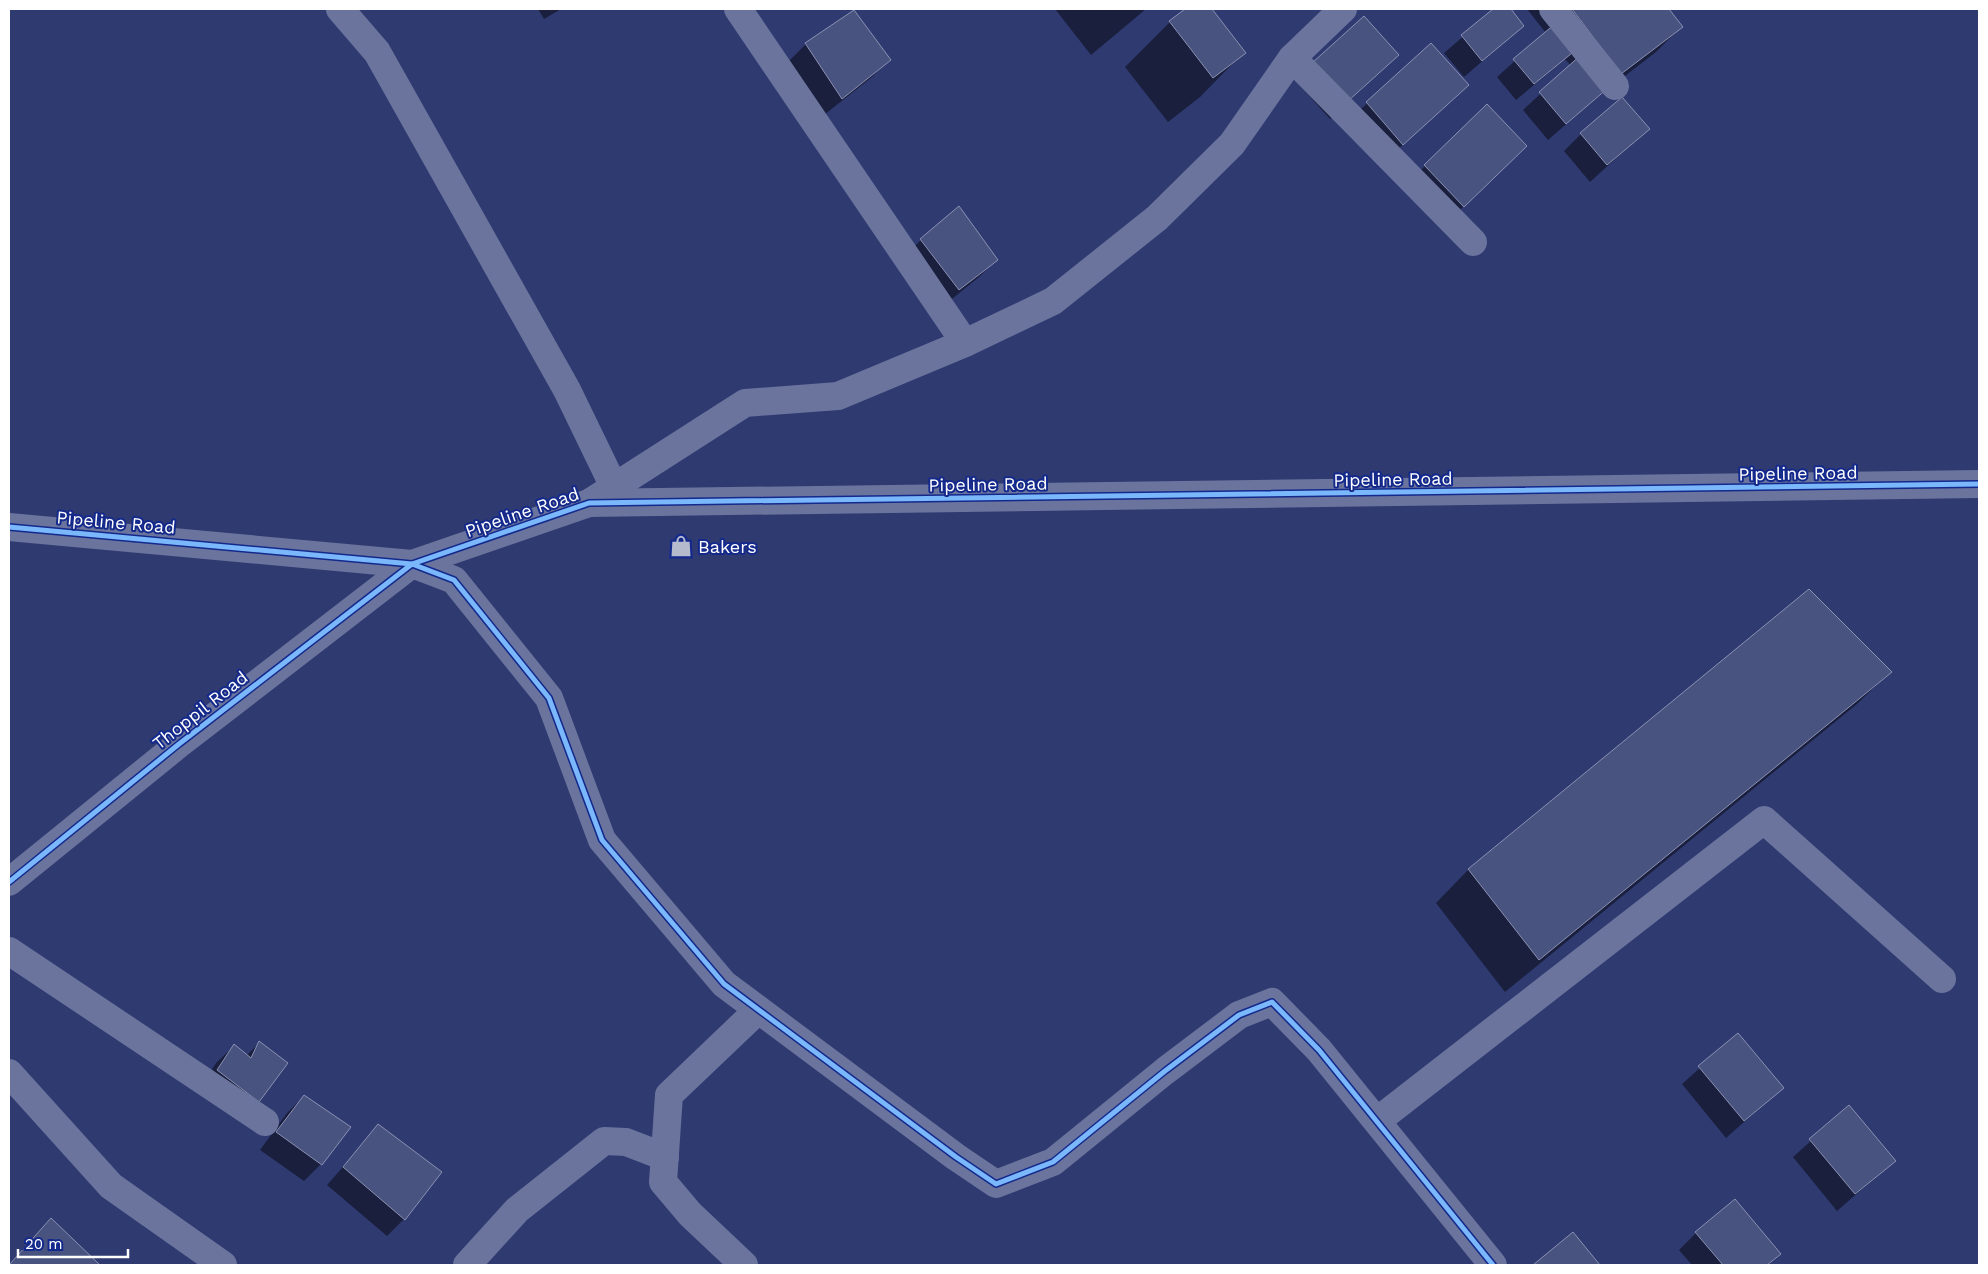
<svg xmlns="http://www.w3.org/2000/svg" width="1988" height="1274" font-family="'Work Sans',sans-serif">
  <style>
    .shadow { fill: #0007 }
    .building { fill: #49537f; stroke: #8b91b3 }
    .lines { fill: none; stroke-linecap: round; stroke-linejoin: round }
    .minor { stroke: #6b749d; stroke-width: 28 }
    .tertiary { stroke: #6b749d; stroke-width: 28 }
    .cycleway-casing { stroke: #14298c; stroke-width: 8 }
    .cycleway { stroke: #7ab7fb; stroke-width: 5 }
    .labels { text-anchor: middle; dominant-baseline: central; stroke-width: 4; stroke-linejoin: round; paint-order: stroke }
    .street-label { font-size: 18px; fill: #fff; stroke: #14298c }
    .poi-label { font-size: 18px; fill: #fff; stroke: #14298c; text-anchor: start }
  </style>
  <rect width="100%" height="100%" fill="#2f3a71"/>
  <g class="shadow">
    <path d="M538 9H561L544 19Z"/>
    <path d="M1055 9H1146L1091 55Z"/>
    <path d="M1187 9H1210L1244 52 1200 97 1168 122 1125 67 1170 22Z"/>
    <path d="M1495 9H1509L1523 26 1464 77 1444 53Z"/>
    <path d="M1527 9H1668L1681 27 1656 52 1595 99 1548 140 1523 110 1571 66 1565 59 1516 100 1497 77 1546 33Z"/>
    <path d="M806 44 889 60 872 77 824 115 789 61Z"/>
    <path d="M1431 45 1468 85 1385 161 1349 120Z"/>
    <path d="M1397 55 1330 119 1296 81Z"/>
    <path d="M1648 129 1590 182 1564 151 1581 134Z"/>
    <path d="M1509 163 1446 223 1408 183 1425 166Z"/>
    <path d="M921 240 996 260 979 277 942 307 904 257Z"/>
    <path d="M1809 591 1890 672 1857 704 1505 992 1436 903 1468 870Z"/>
    <path d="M1738 1034 1782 1088 1726 1138 1682 1084Z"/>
    <path d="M259 1043 258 1101 201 1087 216 1063 234 1046 246 1056Z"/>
    <path d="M304 1096 321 1164 304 1181 260 1150 287 1113Z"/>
    <path d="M1849 1107 1894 1161 1837 1211 1793 1157Z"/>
    <path d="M379 1126 441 1172 404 1219 387 1236 327 1185Z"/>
    <path d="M51 1220 98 1265H9Z"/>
    <path d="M1696 1233 1780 1254 1768 1265H1692L1679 1250Z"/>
    <path d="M1573 1234 1598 1265H1535Z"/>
  </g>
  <g class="building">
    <path d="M1185 9H1212L1246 53 1213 78 1169 21Z"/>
    <path d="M1493 9H1511L1524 26 1482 61 1461 35Z"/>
    <path d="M1572 9H1669L1683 27 1621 74Z"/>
    <path d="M854 10 891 60 842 99 805 43Z"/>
    <path d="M1364 16 1399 55 1347 102 1312 63Z"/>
    <path d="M1556 23 1577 49 1534 84 1513 59Z"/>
    <path d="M1431 43 1469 85 1403 145 1366 102Z"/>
    <path d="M1581 55 1608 88 1566 124 1539 92Z"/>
    <path d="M1622 97 1650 129 1607 165 1580 133Z"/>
    <path d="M1487 104 1527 146 1464 207 1424 165Z"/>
    <path d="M959 206 998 260 959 290 920 239Z"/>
    <path d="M1809 589 1892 672 1539 960 1468 869Z"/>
    <path d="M1738 1033 1784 1088 1744 1121 1698 1066Z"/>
    <path d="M259 1041 288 1063 259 1102 217 1070 234 1044 251 1058Z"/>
    <path d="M304 1095 351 1127 322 1165 276 1132Z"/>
    <path d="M1849 1105 1896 1161 1855 1194 1809 1139Z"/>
    <path d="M378 1124 442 1172 405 1220 343 1167Z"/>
    <path d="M1735 1199 1781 1254 1767 1265H1723L1695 1232Z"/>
    <path d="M51 1218 100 1265H9Z"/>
    <path d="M1573 1232 1600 1265H1533Z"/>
  </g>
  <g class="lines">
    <g class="minor">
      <path d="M340 9 377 52 567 390 614 487"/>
      <path d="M738 9 965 343"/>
      <path d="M1553 9 1615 86"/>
      <path d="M1292 58 1473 242"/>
      <path d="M9 882 179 744 412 564 454 580 549 698 602 840 724 984 956 1157 996 1184 1053 1162 1165 1071 1239 1015 1272 1002 1319 1050 1493 1265"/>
      <path d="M9 951 265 1122"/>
      <path d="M9 1073 111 1186 223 1265"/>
      <path d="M1377 1121 1764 820 1942 979"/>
      <path d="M467 1265 517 1210 604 1141 626 1142 665 1157"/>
      <path d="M744 1265 690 1214 663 1182 669 1095 758 1010"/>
    </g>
    <g class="tertiary">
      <path d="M589 503 745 403 838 396 965 343 1053 301 1157 218 1232 144 1292 58 1343 9"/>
      <path d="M9 527 412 564 589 503 1979 484"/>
    </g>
    <g class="cycleway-casing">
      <g id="cycleway">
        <path d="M9 527 412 564 589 503 1979 484"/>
        <path d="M9 882 179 744 412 564 454 580 549 698 602 840 724 984 956 1157 996 1184 1053 1162 1165 1071 1239 1015 1272 1002 1319 1050 1493 1265"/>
      </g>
    </g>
    <use href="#cycleway" class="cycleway"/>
  </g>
  <defs>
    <g id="shop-bare" transform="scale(1.725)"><path d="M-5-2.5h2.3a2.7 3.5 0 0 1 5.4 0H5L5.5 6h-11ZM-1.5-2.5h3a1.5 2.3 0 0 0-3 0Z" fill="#b6bacd" stroke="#14298c" stroke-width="2.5" paint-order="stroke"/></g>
  </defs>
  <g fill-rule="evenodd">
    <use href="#shop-bare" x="681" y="546"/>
  </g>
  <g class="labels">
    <g class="street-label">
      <text transform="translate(1798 473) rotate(-1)">Pipeline Road</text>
      <text transform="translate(1393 479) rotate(-1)">Pipeline Road</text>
      <text transform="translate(988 484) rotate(-1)">Pipeline Road</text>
      <text transform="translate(522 512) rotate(-19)">Pipeline Road</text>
      <text transform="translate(116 522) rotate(5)">Pipeline Road</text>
      <text transform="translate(200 710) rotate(-38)">Thoppil Road</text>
    </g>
    <g class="poi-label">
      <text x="698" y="546">Bakers</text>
    </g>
  </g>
  <rect width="1988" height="1274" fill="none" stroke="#ffffff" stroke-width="20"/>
  <path d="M18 1249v8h110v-8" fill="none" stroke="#ffffff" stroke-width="2.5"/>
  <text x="25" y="1249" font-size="15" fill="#ffffff" stroke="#14298c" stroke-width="4" paint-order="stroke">20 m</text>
</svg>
